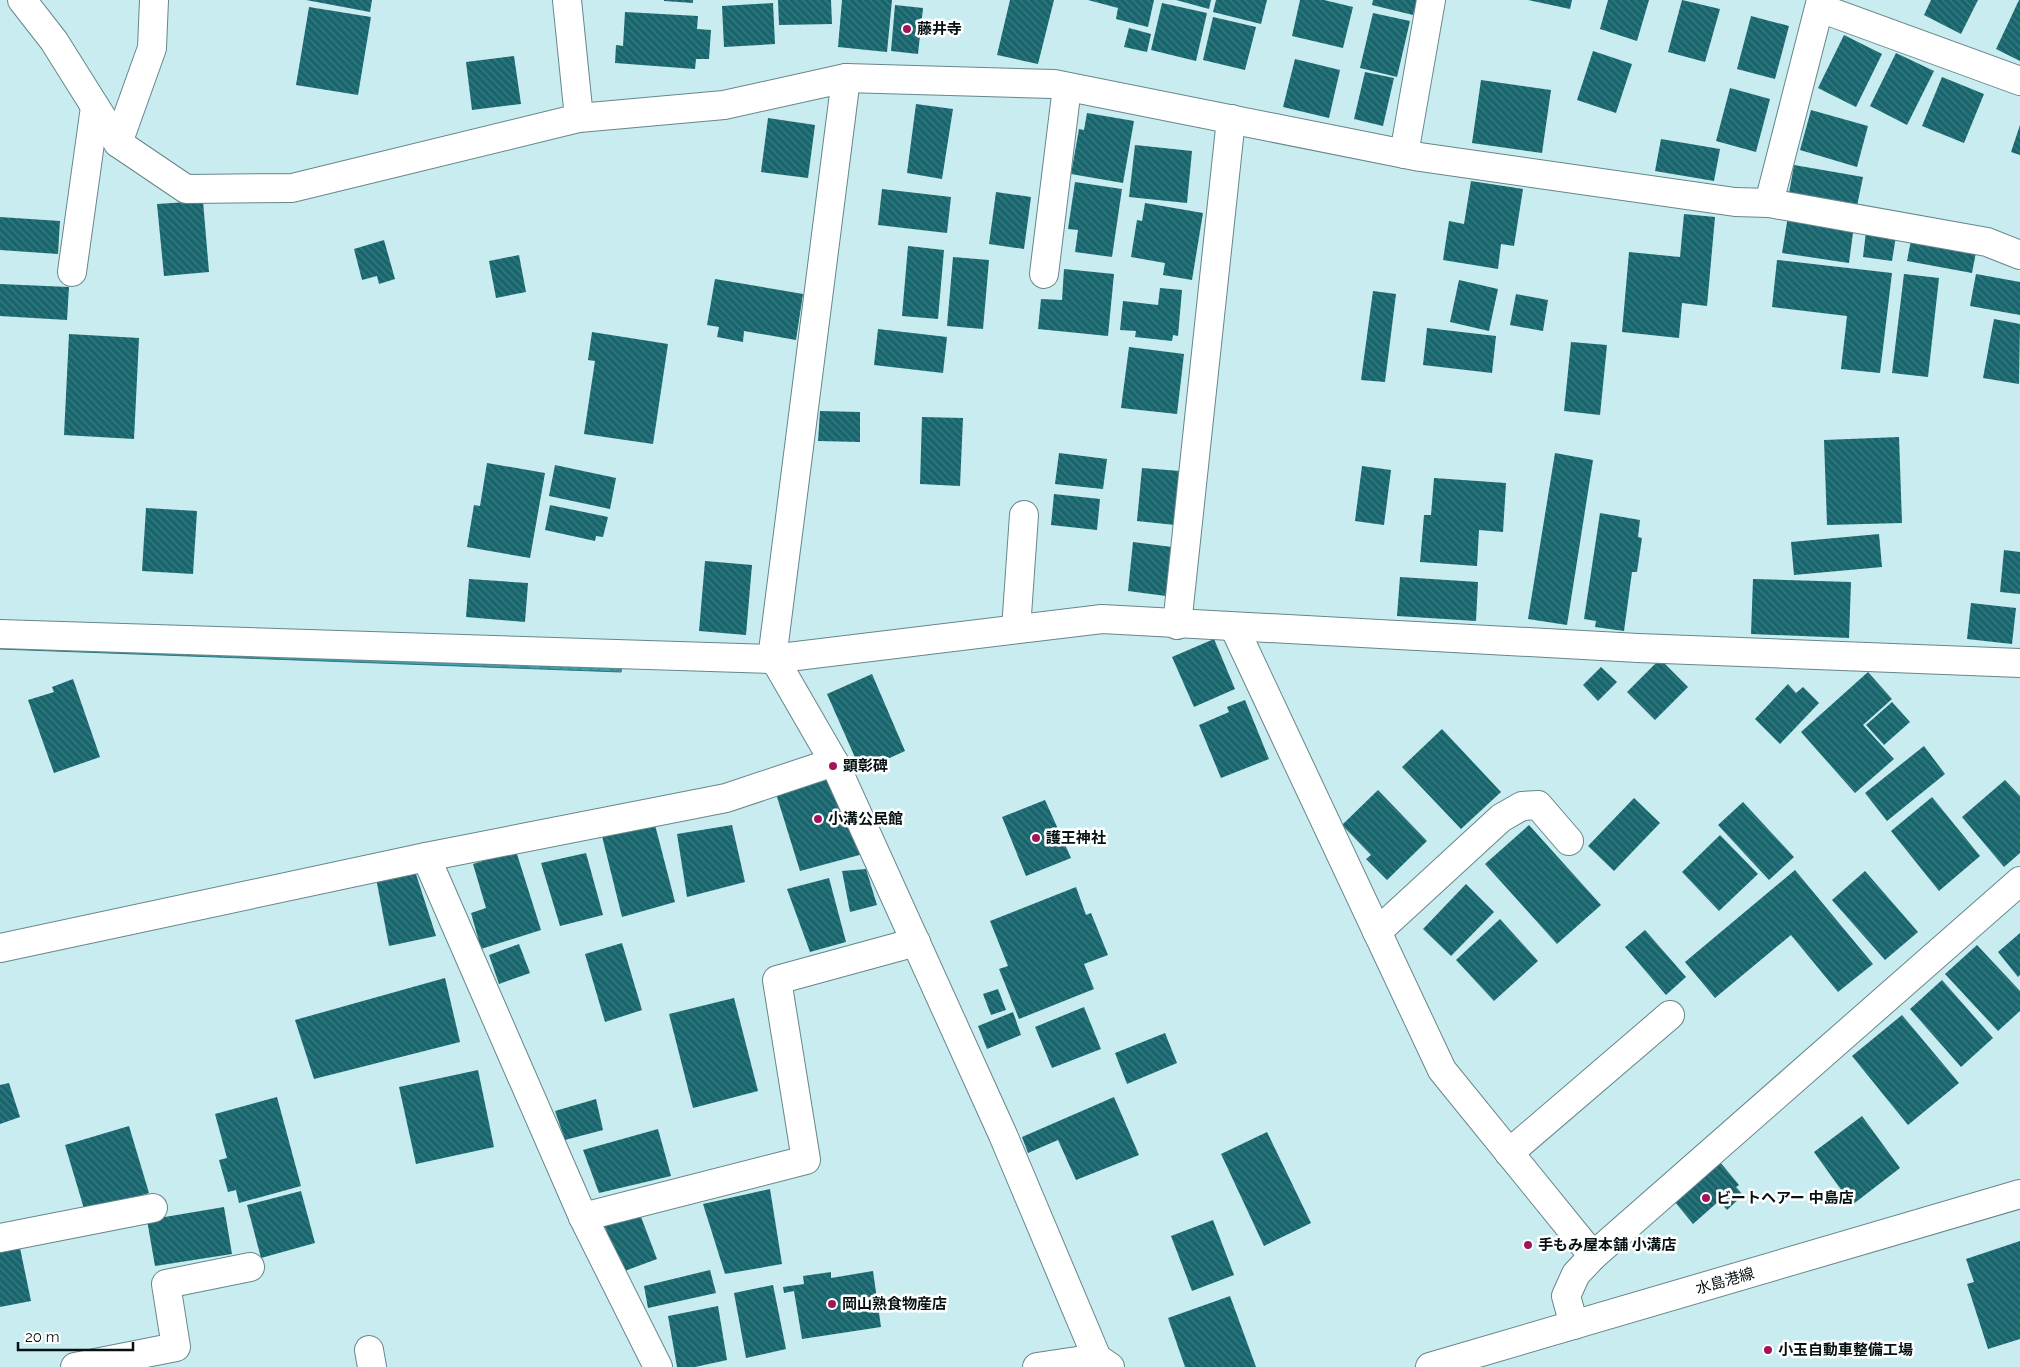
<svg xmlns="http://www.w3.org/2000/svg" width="2020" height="1367" font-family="Raleway,'Noto Sans JP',sans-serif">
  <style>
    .water { fill: url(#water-waves); stroke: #2e767e }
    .building { fill: url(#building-back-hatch) }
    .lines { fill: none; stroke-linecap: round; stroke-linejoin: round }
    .street-casing { stroke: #66868a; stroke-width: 30 }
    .secondary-casing { stroke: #66868a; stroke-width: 30 }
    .street { stroke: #fff; stroke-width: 28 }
    .secondary { stroke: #fff; stroke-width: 28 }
    .poi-dot { fill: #a2155b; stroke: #fff; stroke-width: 2 }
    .labels { text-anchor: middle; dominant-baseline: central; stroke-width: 5; stroke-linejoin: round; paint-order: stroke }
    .poi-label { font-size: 15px; font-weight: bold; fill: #051112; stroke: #fff; text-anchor: start }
    .street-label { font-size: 15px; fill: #051112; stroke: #fff }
  </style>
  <defs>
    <pattern id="water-waves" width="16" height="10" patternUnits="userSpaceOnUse" patternTransform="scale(1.25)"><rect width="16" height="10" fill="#3fa2ac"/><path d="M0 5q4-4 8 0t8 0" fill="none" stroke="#33838b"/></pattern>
    <pattern id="building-back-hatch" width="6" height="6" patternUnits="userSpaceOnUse" patternTransform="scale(1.25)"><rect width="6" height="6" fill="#17666e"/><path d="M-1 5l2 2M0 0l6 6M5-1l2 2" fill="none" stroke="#3e7a80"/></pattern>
  </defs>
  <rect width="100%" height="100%" fill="#c9ecf0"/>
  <path class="water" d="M0 641 623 661 621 672 0 649Z"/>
  <g class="building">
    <path d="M306 0H372L370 12Z"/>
    <path d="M664 0H693V3L664 1Z"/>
    <path d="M778 0H831L832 24 779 25Z"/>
    <path d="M842 0H892L887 52 838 47Z"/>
    <path d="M1010 0H1054L1038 64 997 55Z"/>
    <path d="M1088 0H1154L1148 27 1116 19 1118 8Z"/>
    <path d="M1176 0H1211L1209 9Z"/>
    <path d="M1216 0H1267L1261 24 1213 12Z"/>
    <path d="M1300 0H1324L1353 7 1343 48 1292 36Z"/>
    <path d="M1373 0H1417L1413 15 1372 5Z"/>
    <path d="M1528 0H1572L1570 9Z"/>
    <path d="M1608 0H1649L1637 41 1600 29Z"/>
    <path d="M1682 0 1720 9 1705 62 1668 52Z"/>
    <path d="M1931 0H1978L1961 34 1924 15Z"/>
    <path d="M2019 0H2020V61L1996 49Z"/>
    <path d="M773 3 775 44 724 47 722 6Z"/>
    <path d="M1162 3 1207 13 1196 61 1151 50Z"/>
    <path d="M895 5 923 8 918 54 891 51Z"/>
    <path d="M309 7 371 17 358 95 296 85Z"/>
    <path d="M625 12 698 16 697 29 711 30 709 59H696L695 69 615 63 616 45 623 46Z"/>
    <path d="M1373 13 1410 21 1397 77 1360 68Z"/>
    <path d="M1751 16 1789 26 1775 79 1737 69Z"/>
    <path d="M1213 17 1256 27 1245 70 1203 60Z"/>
    <path d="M1129 28 1151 34 1147 52 1124 47Z"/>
    <path d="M1844 35 1882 54 1856 107 1818 88Z"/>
    <path d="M1593 51 1632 64 1616 113 1577 100Z"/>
    <path d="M1896 53 1934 71 1907 125 1870 106Z"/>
    <path d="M514 56 521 104 472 110 466 62Z"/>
    <path d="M1295 59 1340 70 1329 118 1283 107Z"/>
    <path d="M1365 72 1394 78 1383 126 1354 119Z"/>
    <path d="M1942 77 1984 94 1964 143 1922 126Z"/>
    <path d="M1481 80 1551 90 1542 153 1472 143Z"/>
    <path d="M1730 88 1770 99 1756 152 1716 141Z"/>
    <path d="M916 104 953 109 942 179 907 173Z"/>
    <path d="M1811 110 1868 126 1857 167 1800 150Z"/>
    <path d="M1087 113 1134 121 1123 183 1071 174 1079 129 1084 130Z"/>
    <path d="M768 118 815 125 808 178 761 172Z"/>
    <path d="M2020 125V155L2011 152Z"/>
    <path d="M1661 139 1720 149 1714 181 1655 171Z"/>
    <path d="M1135 145 1192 151 1187 203 1129 197Z"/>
    <path d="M1794 165 1863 177 1857 206 1789 193Z"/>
    <path d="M1471 181 1523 189 1514 246 1501 244 1498 269 1443 260 1449 221 1464 224Z"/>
    <path d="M1075 182 1122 189 1112 257 1075 252 1078 230 1068 229Z"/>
    <path d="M882 189 951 197 947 233 878 225Z"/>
    <path d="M996 192 1031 197 1024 249 989 244Z"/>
    <path d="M203 201 209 272 164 276 157 204Z"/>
    <path d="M1145 203 1203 213 1192 280 1163 275 1165 263 1131 257 1137 220 1142 221Z"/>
    <path d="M1684 214 1715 217 1707 306 1682 303 1679 338 1622 332 1629 252 1680 257Z"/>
    <path d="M1788 216 1854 225 1849 263 1782 253Z"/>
    <path d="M0 217 60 221 58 254 0 250Z"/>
    <path d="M1866 231 1896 236 1892 261 1863 257Z"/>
    <path d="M384 240 395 279 379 284 377 276 362 280 354 249Z"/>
    <path d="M1911 240 1976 252 1972 273 1907 261Z"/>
    <path d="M908 246 944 250 938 319 902 316Z"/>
    <path d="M519 255 526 292 496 298 489 261Z"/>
    <path d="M953 257 989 260 983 329 947 326Z"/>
    <path d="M1777 260 1892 273 1880 373 1841 369 1847 316 1772 307Z"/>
    <path d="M1064 269 1114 274 1108 336 1038 329 1041 299 1062 300Z"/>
    <path d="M1904 274 1939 278 1928 377 1892 373Z"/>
    <path d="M1976 274 2020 282V315L1970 306Z"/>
    <path d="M715 279 803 294 796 340 744 331 743 342 717 337 719 327 707 325Z"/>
    <path d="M1459 280 1498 289 1489 331 1450 322Z"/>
    <path d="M0 284 69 287 67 320 0 316Z"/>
    <path d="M1160 288 1182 290 1178 336 1173 335 1172 341 1135 337 1136 331 1120 330 1123 301 1158 305Z"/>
    <path d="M1373 291 1396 294 1385 382 1361 380Z"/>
    <path d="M1516 294 1548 300 1543 331 1510 325Z"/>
    <path d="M1994 319 2020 324 2019 384 1983 378Z"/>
    <path d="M1427 328 1496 336 1492 373 1423 365Z"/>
    <path d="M878 329 947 337 943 373 874 365Z"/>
    <path d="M592 332 668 344 653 444 584 434 595 361 588 360Z"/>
    <path d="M69 334 139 338 134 439 64 435Z"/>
    <path d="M1571 342 1607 345 1600 415 1564 411Z"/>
    <path d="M1129 347 1184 354 1177 414 1121 408Z"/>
    <path d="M820 411 860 412V442L818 441Z"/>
    <path d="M922 417 963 418 960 486 920 484Z"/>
    <path d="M1899 437 1902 523 1827 525 1824 440Z"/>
    <path d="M1059 453 1107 459 1103 489 1055 484Z"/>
    <path d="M1555 453 1593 460 1567 625 1528 619Z"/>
    <path d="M487 463 545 473 530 558 467 547 474 505 480 506Z"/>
    <path d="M555 465 616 478 610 509 549 496Z"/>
    <path d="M1362 466 1391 470 1384 525 1355 521Z"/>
    <path d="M1142 468 1180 471 1175 525 1137 521Z"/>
    <path d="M1434 478 1506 483 1503 532 1479 530 1477 566 1420 562 1424 515H1431Z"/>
    <path d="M1054 494 1100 499 1097 530 1051 525Z"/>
    <path d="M550 505 608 517 603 537 596 536 595 541 545 530Z"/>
    <path d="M146 508 197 511 193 574 142 571Z"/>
    <path d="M1600 513 1640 520 1638 537 1642 538 1637 572H1632L1624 631 1595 627 1596 621 1584 619Z"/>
    <path d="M1879 534 1882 567 1794 575 1791 542Z"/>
    <path d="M1133 542 1172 547 1166 596 1128 591Z"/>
    <path d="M2004 550 2020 552V594L2000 592Z"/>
    <path d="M705 561 752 565 746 635 699 631Z"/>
    <path d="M1400 577 1478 582 1476 621 1397 616Z"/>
    <path d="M469 579 528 583 525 622 466 617Z"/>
    <path d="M1753 579 1851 582 1849 638 1751 634Z"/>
    <path d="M1971 603 2016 608 2012 644 1967 639Z"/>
    <path d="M1214 639 1235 689 1194 707 1172 657Z"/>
    <path d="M1660 659 1688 687 1655 720 1627 692Z"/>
    <path d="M1601 667 1617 682 1598 701 1583 685Z"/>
    <path d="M1868 672 1892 699 1863 725 1894 759 1855 793 1801 732Z"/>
    <path d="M872 674 905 751 861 771 827 694Z"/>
    <path d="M73 679 100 757 54 773 28 700 54 692 52 687Z"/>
    <path d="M1788 684 1796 693 1803 687 1819 703 1780 744 1755 719Z"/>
    <path d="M1245 700 1269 759 1221 778 1199 725 1229 712 1227 707Z"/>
    <path d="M1892 702 1910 722 1884 745 1866 725Z"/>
    <path d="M1442 729 1501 792 1461 829 1402 767Z"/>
    <path d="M1924 746 1945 774 1887 821 1865 793Z"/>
    <path d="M830 768 867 853 800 871 773 784Z"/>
    <path d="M2005 780 2020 796V853L2004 867 1962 817Z"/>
    <path d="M1378 790 1427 841 1387 880 1366 859 1371 855 1342 825Z"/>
    <path d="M1932 797 1980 856 1939 891 1891 831Z"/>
    <path d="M1634 798 1660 823 1614 871 1588 846Z"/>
    <path d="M1045 800 1071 858 1026 876 1002 817Z"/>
    <path d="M1743 802 1794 857 1769 880 1718 825Z"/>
    <path d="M654 821 675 902 622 917 601 832Z"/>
    <path d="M732 825 745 882 687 897 677 834Z"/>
    <path d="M1529 825 1601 905 1557 944 1485 864Z"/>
    <path d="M1720 835 1758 874 1719 911 1682 872Z"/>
    <path d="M516 851 541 930 481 949 471 913 486 908 473 864Z"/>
    <path d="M586 853 603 915 560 926 541 863Z"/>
    <path d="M866 869 877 905 850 912 842 871Z"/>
    <path d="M1795 870 1873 964 1838 992 1791 935 1715 998 1685 962Z"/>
    <path d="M415 871 436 936 389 946 376 878Z"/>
    <path d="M1865 871 1918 932 1885 960 1832 900Z"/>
    <path d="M829 878 846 942 810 952 787 889Z"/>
    <path d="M1466 884 1494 912 1451 956 1423 929Z"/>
    <path d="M1076 887 1086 915 1091 913 1108 955 1084 964 1094 989 1019 1019 999 969 1008 966 990 921Z"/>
    <path d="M1500 919 1538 961 1494 1001 1456 960Z"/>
    <path d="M1645 930 1686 977 1666 995 1625 947Z"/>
    <path d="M2020 933V975L2018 977 1998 952Z"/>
    <path d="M622 943 642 1010 605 1022 585 954Z"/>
    <path d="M519 944 530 973 499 984 489 955Z"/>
    <path d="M1977 945 2020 991V1011L1998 1031 1945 974Z"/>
    <path d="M445 978 460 1042 314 1079 295 1020Z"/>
    <path d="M1942 980 1993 1038 1961 1067 1910 1009Z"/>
    <path d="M998 989 1006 1010 991 1015 983 994Z"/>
    <path d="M734 998 758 1091 693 1108 669 1014Z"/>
    <path d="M1084 1007 1101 1049 1052 1068 1035 1027Z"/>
    <path d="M1013 1012 1021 1035 987 1049 978 1026Z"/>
    <path d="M1902 1015 1959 1083 1908 1125 1852 1056Z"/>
    <path d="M1165 1033 1177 1063 1127 1084 1115 1053Z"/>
    <path d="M478 1070 494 1147 416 1164 399 1087Z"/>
    <path d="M9 1083 20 1117 0 1124V1085Z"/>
    <path d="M277 1097 301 1186 239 1203 236 1190 228 1192 219 1160 227 1158 215 1114Z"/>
    <path d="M1114 1097 1139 1155 1076 1180 1058 1140 1028 1153 1022 1137Z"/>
    <path d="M596 1099 603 1130 565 1140 555 1111Z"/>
    <path d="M1862 1116 1900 1168 1852 1205 1814 1152Z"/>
    <path d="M129 1126 149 1193 85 1212 65 1145Z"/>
    <path d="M658 1129 671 1176 599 1193 583 1150Z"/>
    <path d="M1267 1132 1311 1223 1264 1246 1221 1154Z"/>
    <path d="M1720 1162 1739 1185 1736 1187 1743 1195 1727 1210 1719 1201 1693 1224 1675 1202Z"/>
    <path d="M770 1189 782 1264 725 1274 703 1204Z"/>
    <path d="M301 1191 315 1243 261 1258 247 1205Z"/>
    <path d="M224 1207 232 1254 155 1266 147 1220Z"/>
    <path d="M638 1209 657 1259 622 1272 603 1222Z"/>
    <path d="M1213 1220 1234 1275 1192 1291 1171 1236Z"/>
    <path d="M2020 1241V1339L1988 1349 1967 1284 1974 1282 1966 1259Z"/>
    <path d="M20 1248 31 1301 0 1307V1251Z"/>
    <path d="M710 1270 716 1293 648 1308 644 1286Z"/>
    <path d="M873 1271 881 1327 802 1339 794 1291 784 1293 783 1287 804 1284 803 1276 831 1272V1278Z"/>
    <path d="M773 1285 786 1349 746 1358 734 1293Z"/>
    <path d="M1230 1296 1256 1367H1185L1168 1318Z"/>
    <path d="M718 1306 727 1360 695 1367H677L668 1316Z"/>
  </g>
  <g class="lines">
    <g class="street-casing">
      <g id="street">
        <path d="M22 0 54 41 118 143 186 189 292 188 579 118 724 105 846 78 1054 84 1420 157 1735 202 1769 203 1987 242 2020 255"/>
        <path d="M567 0 579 118"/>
        <path d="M1820 8 2020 81"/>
        <path d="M846 78 772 659 778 665 834 762 1003 1135 1097 1358 1110 1367"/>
        <path d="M118 143 152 48 154 0"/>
        <path d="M1404 154 1431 0"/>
        <path d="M1769 203 1821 0"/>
        <path d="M72 272 95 107"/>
        <path d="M1044 274 1067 87"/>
        <path d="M1177 625 1231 119"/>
        <path d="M1234 627 1442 1070 1593 1256"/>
        <path d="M1016 629 1024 515"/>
        <path d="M0 634 772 659 1102 619 1638 648 2020 663"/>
        <path d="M426 857 583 1217 658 1367"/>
        <path d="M1377 932 1501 818 1522 806 1538 805 1569 841"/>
        <path d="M0 948 426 857 726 798 834 762"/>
        <path d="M1509 1153 1670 1015"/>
        <path d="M583 1217 806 1160 777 980 916 942"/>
        <path d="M0 1238 153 1208"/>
        <path d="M1574 1325 1566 1296 1576 1274 1593 1256 2020 881"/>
        <path d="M369 1350 372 1367"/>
        <path d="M75 1367 176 1347 166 1284 250 1267"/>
        <path d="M1037 1367 1097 1358"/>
      </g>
    </g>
    <g class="secondary-casing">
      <path id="secondary" d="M1430 1367 2020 1194"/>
    </g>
    <use href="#street" class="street"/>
    <use href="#secondary" class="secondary"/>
  </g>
  <g class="poi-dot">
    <circle cx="907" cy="29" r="5"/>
    <circle cx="833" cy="766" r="5"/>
    <circle cx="818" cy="819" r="5"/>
    <circle cx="1036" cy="838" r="5"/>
    <circle cx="1706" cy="1198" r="5"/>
    <circle cx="1528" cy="1245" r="5"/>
    <circle cx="832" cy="1304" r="5"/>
    <circle cx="1768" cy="1350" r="5"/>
  </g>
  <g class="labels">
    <g class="poi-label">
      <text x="917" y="29">藤井寺</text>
      <text x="843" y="766">顕彰碑</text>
      <text x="828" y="819">小溝公民館</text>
      <text x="1046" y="838">護王神社</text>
      <text x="1716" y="1198">ビートヘアー 中島店</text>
      <text x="1538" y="1245">手もみ屋本舗 小溝店</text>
      <text x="842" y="1304">岡山熟食物産店</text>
      <text x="1778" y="1350">小玉自動車整備工場</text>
    </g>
    <g class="street-label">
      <text transform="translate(1725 1281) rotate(-16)">水島港線</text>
    </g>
  </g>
  <path d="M18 1342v8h115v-8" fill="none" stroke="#051112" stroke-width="2.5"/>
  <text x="25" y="1342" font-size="15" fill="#051112" stroke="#ffffff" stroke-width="4" paint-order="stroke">20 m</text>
</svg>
